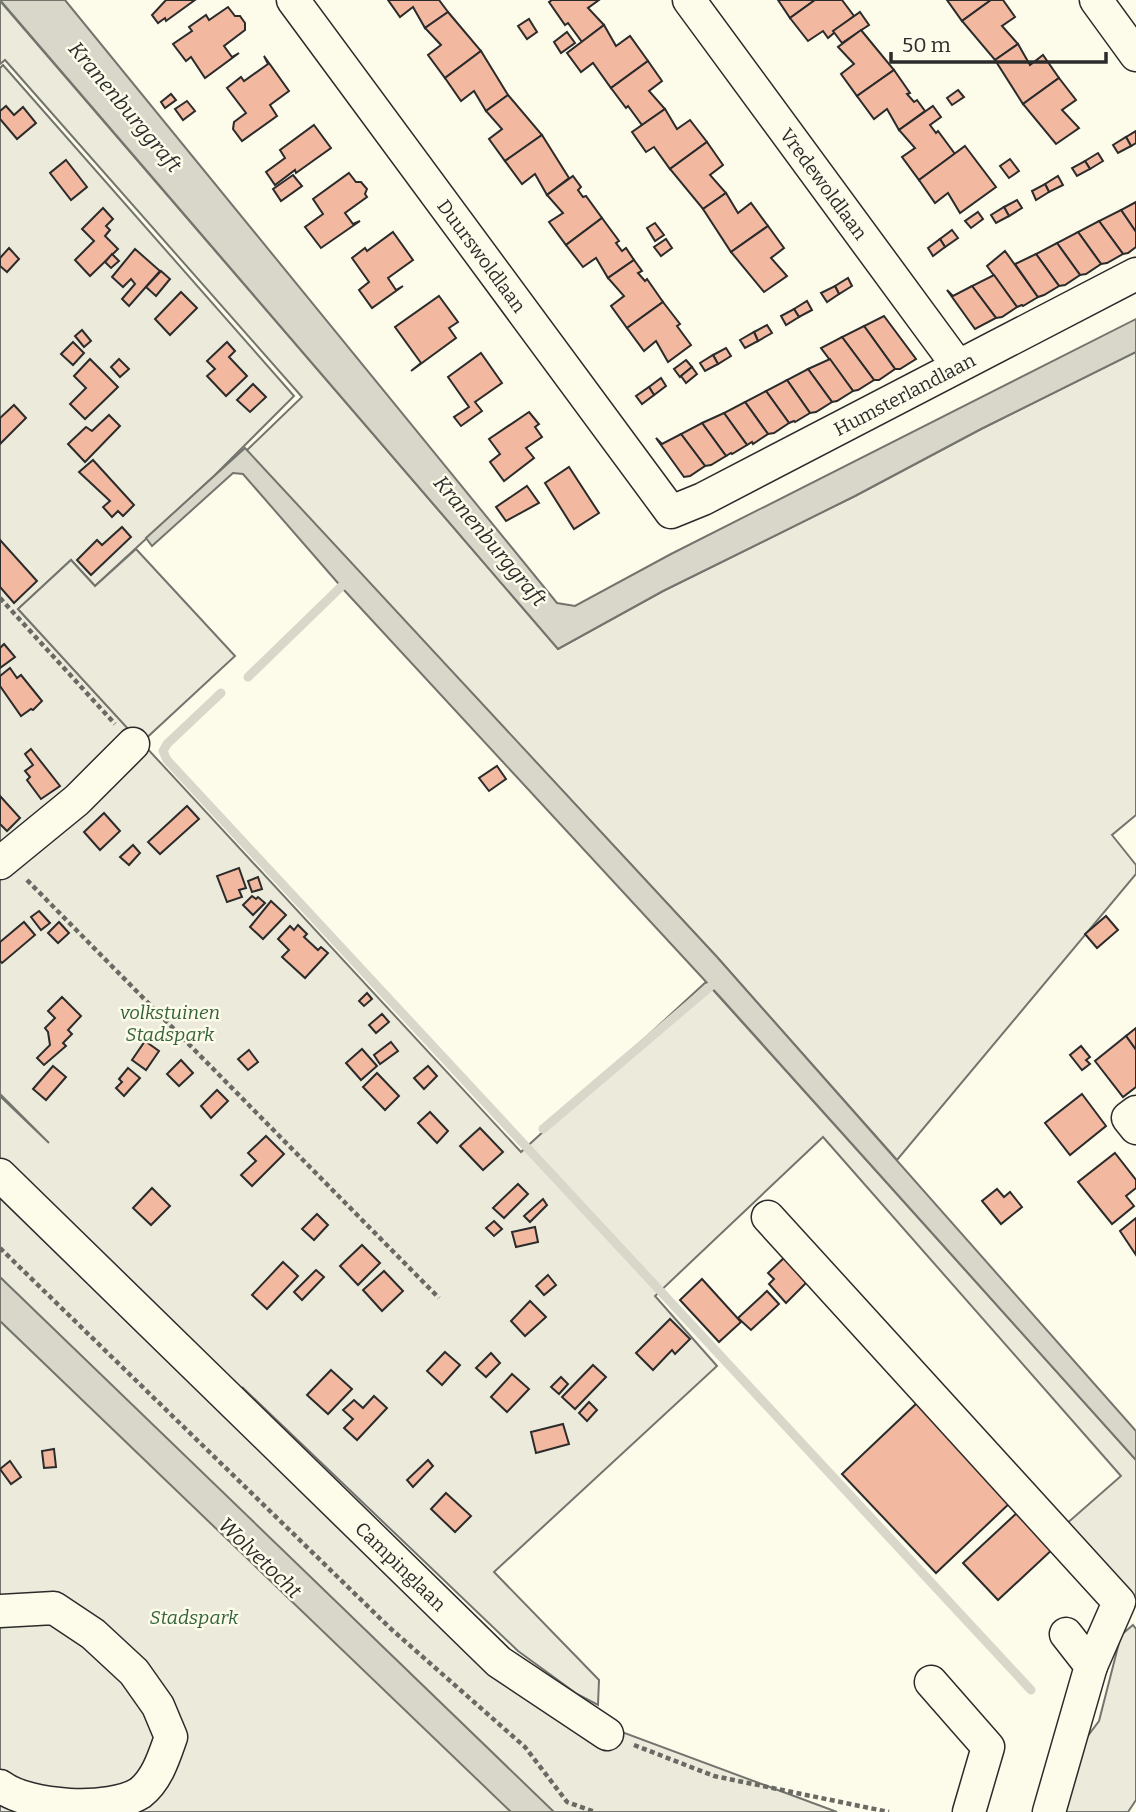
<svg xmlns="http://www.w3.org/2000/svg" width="1136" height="1812" font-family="Bitter,serif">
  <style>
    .green { fill: #ecebdb; stroke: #74746e; stroke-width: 2 }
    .parking { fill: #eceadb; stroke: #74746e; stroke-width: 2 }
    .water { fill: #d8d7c9; stroke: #74746e; stroke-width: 2 }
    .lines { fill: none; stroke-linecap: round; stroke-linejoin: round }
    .stream { stroke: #d8d7c9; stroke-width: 9 }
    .building { fill: #f2b8a0; stroke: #2b2b2b; stroke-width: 2 }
    .minor-casing { stroke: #2b2b2b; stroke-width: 35 }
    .path { stroke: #6a6964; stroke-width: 4.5; stroke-dasharray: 5 3.5; stroke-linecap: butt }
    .minor { stroke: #fdfbea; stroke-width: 32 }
    .labels { text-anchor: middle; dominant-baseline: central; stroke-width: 5; stroke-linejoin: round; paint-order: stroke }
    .street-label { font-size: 19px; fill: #2b2b2b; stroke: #fdfbea }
    .park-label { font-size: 19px; font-style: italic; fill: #34623c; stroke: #fdfbea }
    .water-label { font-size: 21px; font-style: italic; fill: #2b2b2b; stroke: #fdfbea }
  </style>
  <rect width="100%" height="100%" fill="#fdfbea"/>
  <g class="green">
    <path d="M0 1 558 649 663 591 855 496 981 429 1136 352V815L1112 835 1136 865V874L897 1160 717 957 465 686 454 690 243 454 302 397 5 60 0 64Z"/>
    <path d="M3 65 294 396 215 475 95 586 71 560 18 609 521 1152 706 982 1136 1460V1605L1065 1525 1121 1476 823 1137 655 1296 717 1366 494 1572 599 1680 598 1705 577 1694 518 1651 242 1387 549 1705 837 1812H0V1096L49 1143 0 1094V68Z"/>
    <path d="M1133 1625 1136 1629V1800L1128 1812H1061L1081 1745 1099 1721 1121 1635Z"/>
  </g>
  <path class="parking" d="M136 549 235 656 141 743 18 609 71 560 95 586Z"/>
  <g class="water">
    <path d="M0 0H65L557 603 575 606 671 554 1136 319V352L981 429 855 496 663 591 558 649Z"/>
    <path d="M245 448 717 957 1136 1431V1460L721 998 344 590 243 474 233 473 152 546 146 538Z"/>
    <path d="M0 1277 554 1812H511L0 1321Z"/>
  </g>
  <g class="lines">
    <g class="stream">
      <path d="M248 677 347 581"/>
      <path d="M221 693 167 744 163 751 167 760 1031 1690"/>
      <path d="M543 1129 718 980"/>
    </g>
  </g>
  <g class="building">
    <path d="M195 0 166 21 165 18 158 23 152 15 166 0Z"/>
    <path d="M388 0H439L448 12 425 28 413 7 400 17Z"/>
    <path d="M552 0H599L588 8 604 25 582 42 568 23 565 25 549 2Z"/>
    <path d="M778 0H815L790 18Z"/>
    <path d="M815 0H842L854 16 828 38 823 31 808 41 790 18Z"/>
    <path d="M947 0H991L962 21Z"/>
    <path d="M991 0H1003L1015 17 1002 26 1018 44 995 60 962 21Z"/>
    <path d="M228 7 235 16H240L245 23V30L224 46 232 57 239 53 205 78 191 57 186 61 173 44 192 31 189 27 206 15 209 20Z"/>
    <path d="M448 12 481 51 445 78 428 55 441 45 425 28Z"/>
    <path d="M860 12 869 25 842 43 833 31Z"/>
    <path d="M529 19 537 32 527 39 518 26Z"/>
    <path d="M604 25 616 46 630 36 648 61 611 88 593 63 581 72 567 53Z"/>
    <path d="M861 30 894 70 857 96 841 74 854 64 838 47Z"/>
    <path d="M567 32 575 43 561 53 554 42Z"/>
    <path d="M1018 44 1030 65 1043 55 1059 78 1023 104 995 60Z"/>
    <path d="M481 51 508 95 486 111 474 91 461 101 445 78Z"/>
    <path d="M264 56 289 91 270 105 277 116 242 141 233 129 234 122 246 113 227 88 241 77 244 81 268 64Z"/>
    <path d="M648 61 662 81 649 91 665 109 642 125 628 106 626 108 611 88Z"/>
    <path d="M894 70 910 93 907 94 914 102 917 100 925 111 899 130 887 109 874 119 857 96Z"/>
    <path d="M1059 78 1076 100 1062 110 1079 128 1056 144 1023 104Z"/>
    <path d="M958 90 964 97 952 105 947 98Z"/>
    <path d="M171 94 176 100 165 108 161 102Z"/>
    <path d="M508 95 542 135 505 161 489 139 502 129 486 111Z"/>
    <path d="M187 101 195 111 183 120 175 109Z"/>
    <path d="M6 106 14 115 23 107 36 123 17 139 0 119V111Z"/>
    <path d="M933 106 941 117 930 125 936 133 938 131 955 154 919 180 902 157 915 148 899 130Z"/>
    <path d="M665 109 677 129 690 120 707 142 670 169 654 147 646 152 632 132Z"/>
    <path d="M314 125 331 148 296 173 295 170 275 185 266 172 285 158 280 150Z"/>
    <path d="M1136 131V143L1131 146 1126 137Z"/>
    <path d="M542 135 569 178 547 195 535 174 522 184 505 161Z"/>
    <path d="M1126 137 1131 146 1118 153 1113 145Z"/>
    <path d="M707 142 723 165 710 175 726 193 703 209 670 169Z"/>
    <path d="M965 146 996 187 960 213 948 193 935 203 919 180Z"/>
    <path d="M1098 153 1103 161 1090 169 1085 161Z"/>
    <path d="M1010 159 1019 171 1009 178 1000 166Z"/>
    <path d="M66 160 87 187 71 200 50 173Z"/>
    <path d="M1085 161 1090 169 1077 176 1072 168Z"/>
    <path d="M349 173 356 182H361L367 189 365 194 367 197 345 213 353 224 360 221 321 248 305 227 323 214 313 199Z"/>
    <path d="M293 175 302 186 281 201 273 189Z"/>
    <path d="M573 176 581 187 578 190 583 197 586 196 602 218 566 245 549 222 563 213 547 195Z"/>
    <path d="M1058 176 1063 185 1049 192 1045 184Z"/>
    <path d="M1045 184 1049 192 1036 200 1032 191Z"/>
    <path d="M726 193 738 213 751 203 768 226 731 252 703 209Z"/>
    <path d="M1017 200 1022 208 1009 216 1004 207Z"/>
    <path d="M1136 202V232L1121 210Z"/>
    <path d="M1004 207 1009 216 996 223 991 215Z"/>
    <path d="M103 208 113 219 106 226 110 230 105 236 118 249 90 276 75 260 94 241 82 229Z"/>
    <path d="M1121 210 1136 232V247L1128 253 1123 254 1099 221Z"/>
    <path d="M978 212 983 219 971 228 965 221Z"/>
    <path d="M602 218 619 241 616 243 622 251 626 248 634 260 608 278 596 258 583 267 566 245Z"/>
    <path d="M1099 221 1123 254 1107 263 1101 264 1078 232Z"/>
    <path d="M655 223 664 235 655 241 647 228Z"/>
    <path d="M768 226 784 248 771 258 787 276 764 292 731 252Z"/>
    <path d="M952 230 958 238 945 247 940 239Z"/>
    <path d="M393 232 413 260 388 278 396 290 403 286 372 308 359 290 369 282 352 258 365 248 367 251Z"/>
    <path d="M1078 232 1101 264 1086 274 1080 275 1057 243Z"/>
    <path d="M666 239 672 248 661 256 654 247Z"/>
    <path d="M940 239 945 247 933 256 928 248Z"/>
    <path d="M1057 243 1080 275 1065 285 1059 286 1036 254Z"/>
    <path d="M9 248 19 259 7 272 0 266V258Z"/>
    <path d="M135 249 160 271 129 306 122 299 135 284 131 279 123 287 112 277Z"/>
    <path d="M1005 251 1038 297 1023 306 1022 305 1017 307 987 266Z"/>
    <path d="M112 254 119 261 111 268 105 262Z"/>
    <path d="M1036 254 1059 286 1044 295 1038 297 1015 264Z"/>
    <path d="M634 260 642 271 638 273 645 281 647 279 663 302 627 328 611 306 624 296 608 278Z"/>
    <path d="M161 271 170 279 156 296 146 287Z"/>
    <path d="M994 275 1017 307 1002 317 996 318 972 286Z"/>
    <path d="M848 278 852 286 839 294 835 286Z"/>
    <path d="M835 286 839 294 827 302 821 293Z"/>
    <path d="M972 286 996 318 975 329 947 290 953 296Z"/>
    <path d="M181 292 197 308 170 335 155 319Z"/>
    <path d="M439 296 458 322 449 328 456 338 411 371 421 363 395 327Z"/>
    <path d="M807 301 812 310 799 317 794 309Z"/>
    <path d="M663 302 680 324 677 326 691 345 668 362 656 341 644 351 627 328Z"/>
    <path d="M794 309 799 317 786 325 781 316Z"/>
    <path d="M884 316 916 359 900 369H895L864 326Z"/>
    <path d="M767 325 772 333 758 341 754 332Z"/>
    <path d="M864 326 895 369 879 380H874L842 337Z"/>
    <path d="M82 330 91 341 84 347 75 336Z"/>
    <path d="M754 332 758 341 745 348 740 340Z"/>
    <path d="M842 337 874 380 858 390 853 391 821 348Z"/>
    <path d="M73 342 84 353 73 365 61 354Z"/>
    <path d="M227 342 235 351 229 357 247 376 226 396 207 376 215 369 207 361Z"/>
    <path d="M726 348 731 356 718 364 713 355Z"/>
    <path d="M481 353 502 383 475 402 482 411 461 426 454 417 469 407 448 377Z"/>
    <path d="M713 355 718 364 705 371 700 363Z"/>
    <path d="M90 359 118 387 85 419 70 404 86 388 74 376Z"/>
    <path d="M119 359 129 369 120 377 111 367Z"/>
    <path d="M830 359 853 391 837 401 832 402 808 369Z"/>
    <path d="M686 360 692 367 680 377 674 369Z"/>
    <path d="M692 367 697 374 686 383 681 376Z"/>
    <path d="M808 369 832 402 816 412 810 413 787 380Z"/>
    <path d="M661 378 666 386 654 395 649 387Z"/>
    <path d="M787 380 810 413 795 422 794 421 789 423 766 391Z"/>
    <path d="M253 384 266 397 250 412 237 400Z"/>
    <path d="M649 387 654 395 642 404 636 396Z"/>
    <path d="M766 391 789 423 774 433 768 434 745 402Z"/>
    <path d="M745 402 768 434 753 444 752 442 747 445 724 413Z"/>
    <path d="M14 405 26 418 0 444V418Z"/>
    <path d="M529 412 539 424 535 427 542 437 526 448 534 458 504 481 490 462 500 454 489 439Z"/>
    <path d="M724 413 747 445 732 454 731 453 726 456 702 423Z"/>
    <path d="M109 415 120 426 85 462 68 444 86 427 92 431Z"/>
    <path d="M702 423 726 456 711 465 705 466 681 434Z"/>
    <path d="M681 434 705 466 690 476 684 477 656 438 662 444Z"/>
    <path d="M93 460 134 505 123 516 118 511 112 517 103 507 110 501 79 472Z"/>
    <path d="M569 467 599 513 574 529 545 483Z"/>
    <path d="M527 486 539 503 506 521 496 507Z"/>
    <path d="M122 527 131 537 91 575 77 560 97 540 102 545Z"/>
    <path d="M0 540 37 581 14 603 0 587Z"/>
    <path d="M4 644 15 657 0 668V648Z"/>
    <path d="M10 668 17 678 21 675 42 701 33 710 31 709 21 716 0 686V676Z"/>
    <path d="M31 749 60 786 41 799 27 780 30 777 25 771 33 765 25 754Z"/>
    <path d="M497 766 506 779 489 791 479 778Z"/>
    <path d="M0 796 20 818 7 831 0 824Z"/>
    <path d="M187 806 199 819 160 854 148 842Z"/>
    <path d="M104 813 120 831 100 850 84 832Z"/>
    <path d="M133 845 140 853 129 865 120 857Z"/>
    <path d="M239 868 246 888 239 890 242 897 227 902 217 876Z"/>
    <path d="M258 877 262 889 252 892 248 881Z"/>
    <path d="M252 896 256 899 258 897 265 903 253 915 243 905Z"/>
    <path d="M271 901 286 915 263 939 250 927Z"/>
    <path d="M39 911 50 923 41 930 31 917Z"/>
    <path d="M1106 916 1118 930 1097 948 1085 934Z"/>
    <path d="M24 922 35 935 2 963 0 961V942Z"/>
    <path d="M59 922 69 933 58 943 48 933Z"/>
    <path d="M298 925 307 934 304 937 318 950 321 947 328 953 305 978 282 957 289 950 278 939 290 926 294 930Z"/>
    <path d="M367 993 372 999 364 1006 359 1001Z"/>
    <path d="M62 997 81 1016 68 1030 72 1034 63 1043 66 1046 44 1065 37 1058 50 1045 48 1032 45 1028 55 1018 48 1011Z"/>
    <path d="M382 1014 389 1022 376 1033 369 1025Z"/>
    <path d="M1136 1028V1050L1126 1036Z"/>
    <path d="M1126 1036 1136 1050V1087L1123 1097 1095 1061Z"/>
    <path d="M145 1041 159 1051 146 1070 132 1060Z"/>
    <path d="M391 1042 398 1051 380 1064 374 1055Z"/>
    <path d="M1081 1046 1090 1057 1086 1060 1090 1064 1082 1070 1070 1055Z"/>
    <path d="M362 1049 377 1066 361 1080 346 1063Z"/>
    <path d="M249 1050 258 1062 248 1070 238 1059Z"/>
    <path d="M181 1060 193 1073 179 1086 167 1074Z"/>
    <path d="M53 1066 66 1077 46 1100 33 1089Z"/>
    <path d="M428 1066 437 1076 424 1089 414 1078Z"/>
    <path d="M128 1068 140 1078 124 1096 116 1088 122 1082 119 1079Z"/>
    <path d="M377 1073 399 1096 385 1110 363 1087Z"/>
    <path d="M217 1090 228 1101 211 1118 201 1106Z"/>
    <path d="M1082 1094 1106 1126 1070 1155 1045 1123Z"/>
    <path d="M430 1112 448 1131 437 1143 418 1123Z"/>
    <path d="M480 1128 503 1152 483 1170 460 1146Z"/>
    <path d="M266 1136 284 1154 252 1186 241 1175 256 1161 248 1153Z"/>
    <path d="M1115 1153 1136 1180V1188L1126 1196 1134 1206 1112 1224 1078 1182Z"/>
    <path d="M518 1184 528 1194 504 1218 493 1208Z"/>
    <path d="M152 1188 170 1206 151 1225 133 1208Z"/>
    <path d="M997 1189 1004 1197 1010 1192 1022 1207 1001 1224 982 1201Z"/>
    <path d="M543 1199 547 1205 530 1222 524 1216Z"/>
    <path d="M317 1214 328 1225 314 1240 302 1229Z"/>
    <path d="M1136 1218V1255L1120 1231Z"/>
    <path d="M494 1221 502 1229 494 1236 486 1228Z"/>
    <path d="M535 1227 538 1242 516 1247 512 1232Z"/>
    <path d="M362 1245 380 1263 358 1285 340 1266Z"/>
    <path d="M786 1256 809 1280 786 1303 769 1284 774 1279 768 1273Z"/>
    <path d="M283 1262 298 1276 267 1309 252 1295Z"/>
    <path d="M316 1270 324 1277 302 1300 294 1292Z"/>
    <path d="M384 1271 403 1291 382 1311 363 1290Z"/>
    <path d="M548 1275 556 1285 544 1295 536 1286Z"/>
    <path d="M702 1279 741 1322 719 1342 680 1300Z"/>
    <path d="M767 1291 779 1304 751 1330 738 1318Z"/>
    <path d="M530 1301 546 1317 525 1336 511 1321Z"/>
    <path d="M670 1319 690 1339 675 1354 672 1350 653 1370 636 1353Z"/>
    <path d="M445 1352 460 1365 442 1385 427 1371Z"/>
    <path d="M491 1353 500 1363 486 1377 476 1368Z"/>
    <path d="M593 1365 606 1377 575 1409 562 1397Z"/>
    <path d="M331 1370 352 1389 328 1414 307 1395Z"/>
    <path d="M512 1374 529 1389 507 1412 491 1397Z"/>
    <path d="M561 1377 568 1384 559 1394 551 1387Z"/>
    <path d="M374 1396 387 1408 357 1440 344 1428 353 1419 343 1410 354 1400 363 1408Z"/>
    <path d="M589 1402 597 1410 587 1421 579 1413Z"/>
    <path d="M918 1402 1012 1501 936 1573 842 1474Z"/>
    <path d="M563 1424 569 1444 536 1453 531 1432Z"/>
    <path d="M54 1449 56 1467 44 1468 42 1451Z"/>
    <path d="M428 1460 433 1466 413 1487 407 1480Z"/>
    <path d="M10 1461 21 1477 11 1484 0 1469Z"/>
    <path d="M446 1493 471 1516 455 1532 431 1509Z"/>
    <path d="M1020 1510 1055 1547 998 1600 963 1563Z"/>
  </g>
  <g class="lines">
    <g class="minor-casing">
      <g id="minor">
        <path id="s1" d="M293 0 671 512 703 499 1136 274"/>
        <path id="s2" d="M689 0 958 366"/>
        <path d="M1096 0 1136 55"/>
        <path d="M0 863 77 800 133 744"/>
        <path d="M1136 1112 1128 1118 1136 1128"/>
        <path id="s3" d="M0 1175 499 1662 607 1734"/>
        <path d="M768 1217 1119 1602 1091 1666"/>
        <path d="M0 1611 54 1608 93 1634 134 1672 158 1706 171 1737C164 1757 157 1780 140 1793 110 1812 29 1808 0 1786"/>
        <path d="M931 1682 988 1747 969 1812"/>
        <path d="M1049 1812 1091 1666 1066 1634"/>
      </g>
    </g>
    <g class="path">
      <path d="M0 598 115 724"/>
      <path d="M27 880 439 1298"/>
      <path d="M0 1248 390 1628 525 1747 567 1802 595 1812"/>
      <path d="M634 1745 714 1776 889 1812"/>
    </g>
    <use href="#minor" class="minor"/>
  </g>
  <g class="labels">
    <g class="street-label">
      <text stroke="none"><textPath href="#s2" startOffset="228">Vredewoldlaan</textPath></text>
      <text stroke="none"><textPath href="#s1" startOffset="318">Duurswoldlaan</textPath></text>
      <text stroke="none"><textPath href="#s1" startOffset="898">Humsterlandlaan</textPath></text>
      <text stroke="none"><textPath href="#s3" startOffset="560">Campinglaan</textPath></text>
    </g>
    <g class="park-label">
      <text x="170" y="1012">volkstuinen<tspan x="170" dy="22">Stadspark</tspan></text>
      <text x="194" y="1617">Stadspark</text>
    </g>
    <g class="water-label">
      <text transform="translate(125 107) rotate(50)">Kranenburggraft</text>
      <text transform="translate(490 541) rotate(50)">Kranenburggraft</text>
      <text transform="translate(260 1558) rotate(44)">Wolvetocht</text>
    </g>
  </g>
  <path d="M891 52v10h215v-10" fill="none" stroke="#2b2b2b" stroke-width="3.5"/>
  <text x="902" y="52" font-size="21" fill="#2b2b2b" stroke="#fdfbea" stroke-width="5" paint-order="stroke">50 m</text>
</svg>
